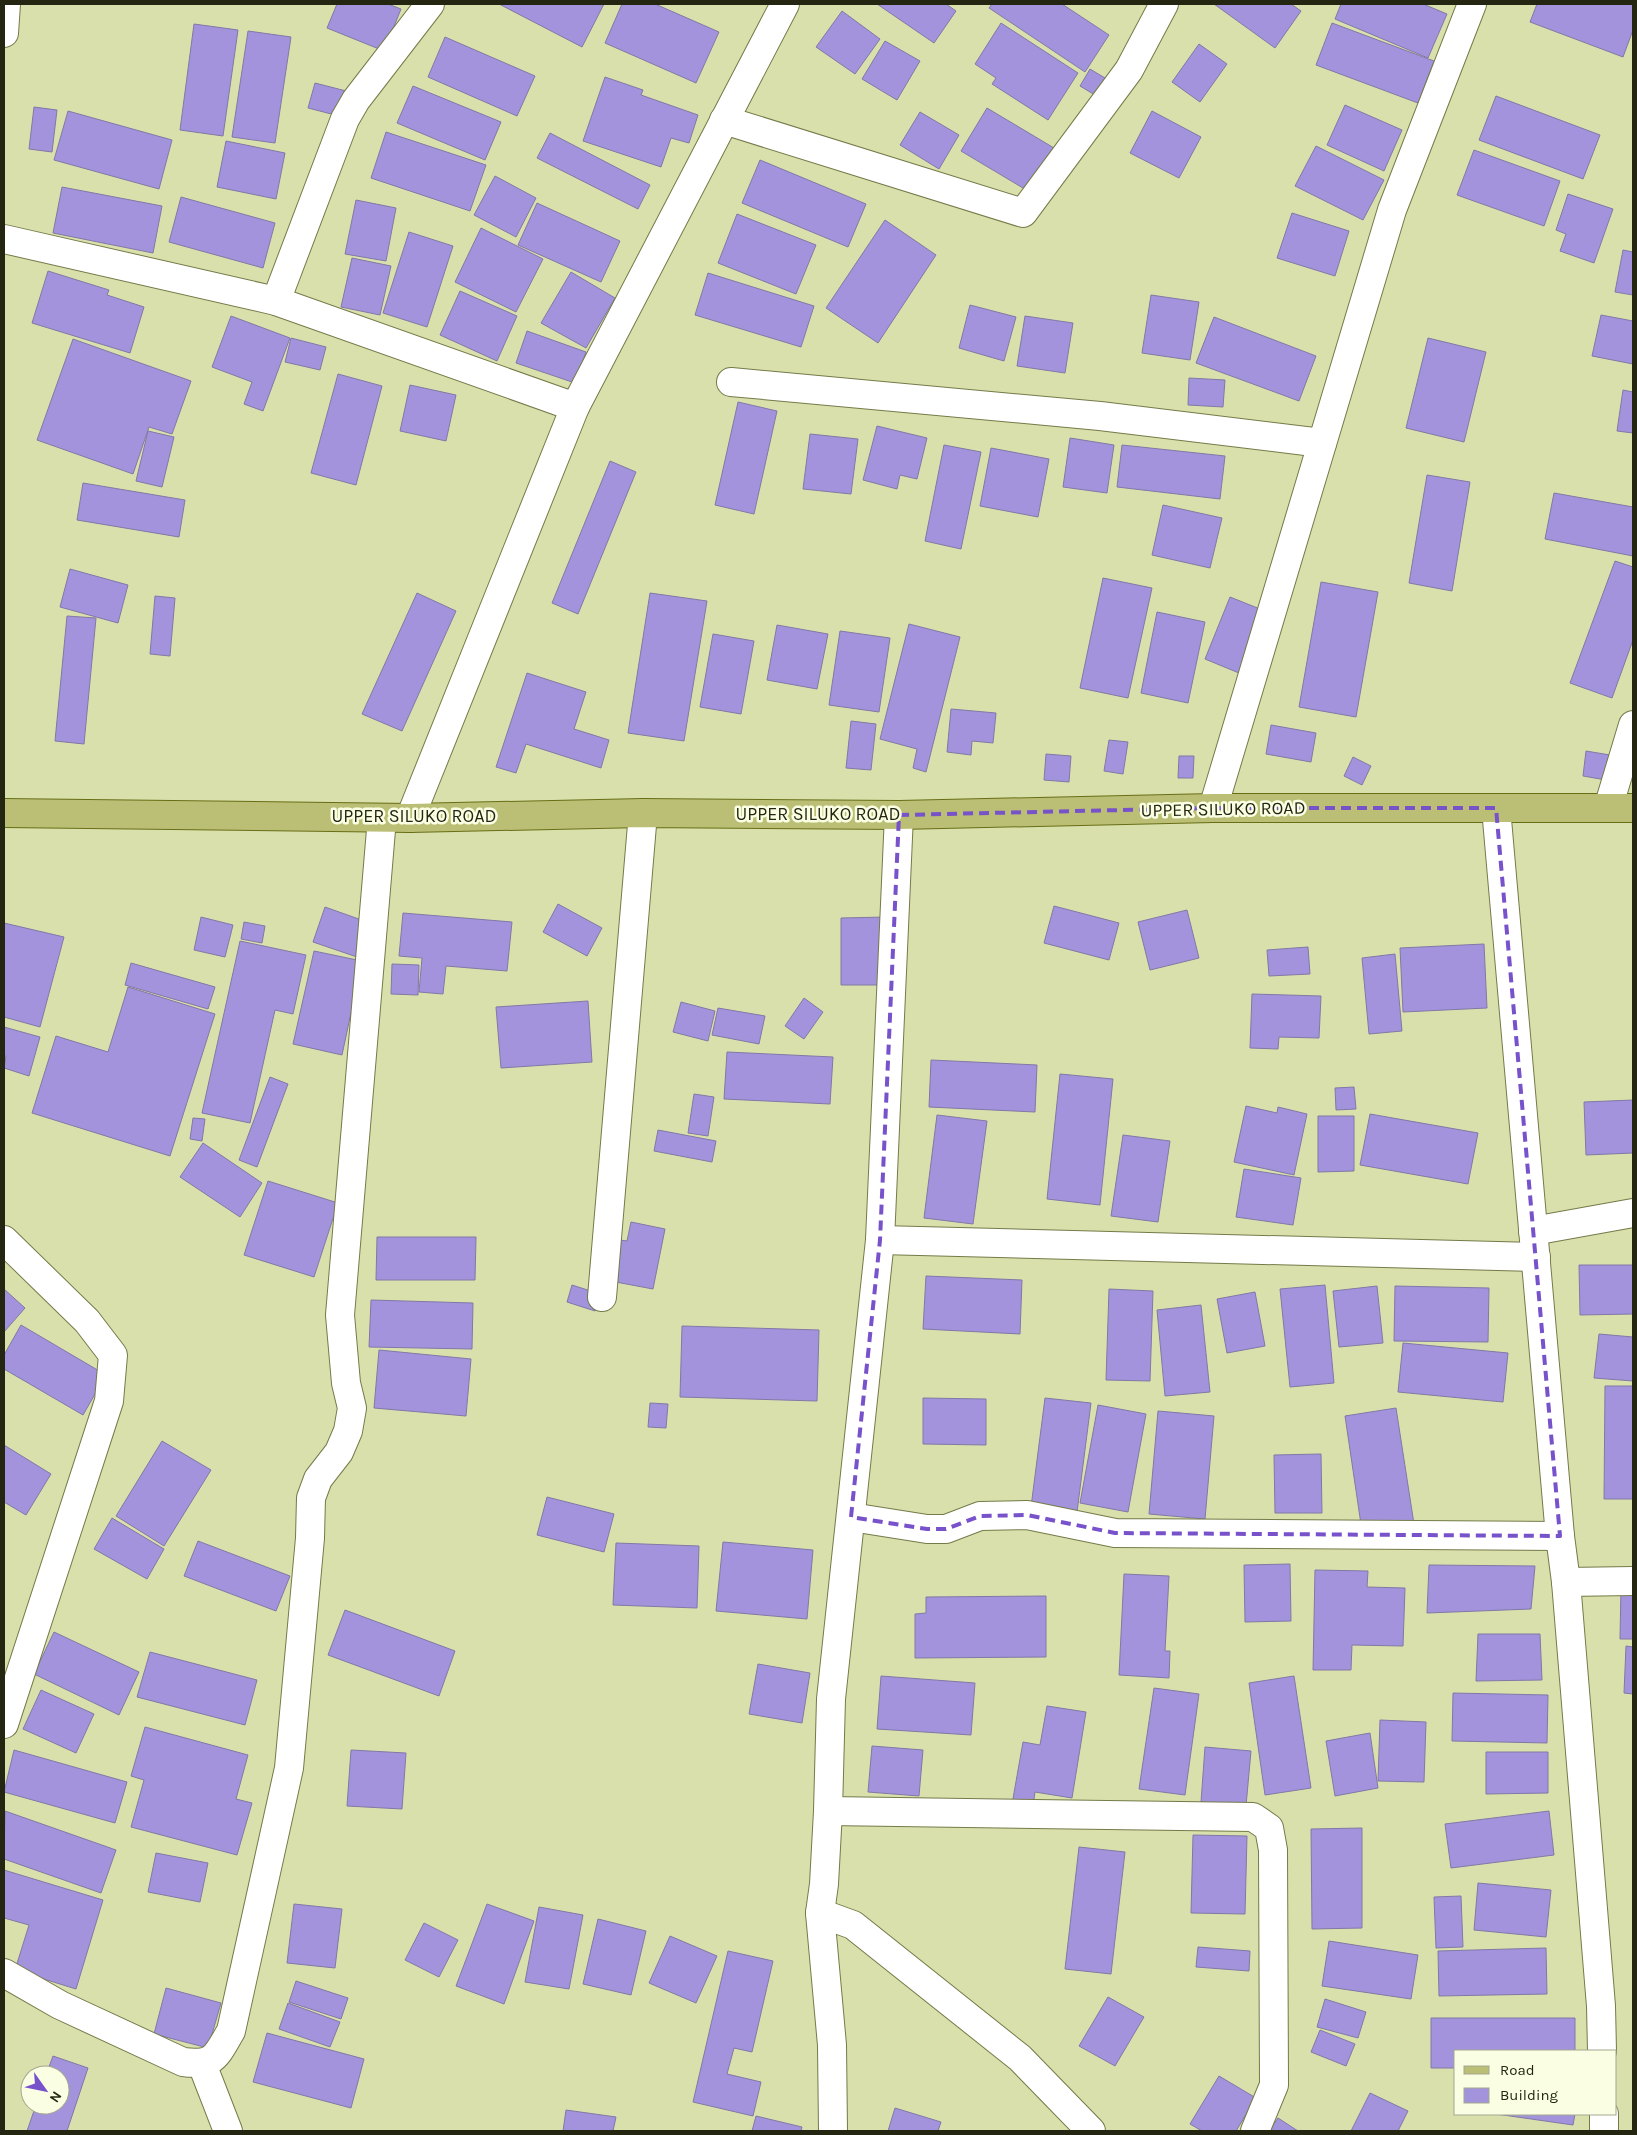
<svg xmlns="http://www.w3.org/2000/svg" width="1637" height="2135" font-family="Karla,sans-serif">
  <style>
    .building { fill: #a393dc; stroke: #8278a7 }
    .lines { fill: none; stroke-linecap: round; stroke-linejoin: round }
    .minor-casing { stroke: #757a49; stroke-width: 30 }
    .major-casing { stroke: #686e16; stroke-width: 30 }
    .minor { stroke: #fff; stroke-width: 28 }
    .major { stroke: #babf75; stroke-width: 28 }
    .marked { fill: none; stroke: #7752cb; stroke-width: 4; stroke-dasharray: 10 6; stroke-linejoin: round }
    .labels { text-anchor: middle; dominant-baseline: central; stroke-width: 5; stroke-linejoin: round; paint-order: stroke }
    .street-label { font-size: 18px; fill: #242611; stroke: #fafee3 }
  </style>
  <rect width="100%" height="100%" fill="#d9e0ab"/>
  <g class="building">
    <path d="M337 4H388L401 9 384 51 327 28Z"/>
    <path d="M499 4H604L582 47Z"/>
    <path d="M622 4H655L719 32 696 83 605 43Z"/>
    <path d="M877 4H946L956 11 934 43Z"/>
    <path d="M992 4H1062L1109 35 1085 72 989 8Z"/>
    <path d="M1214 4H1291L1301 11 1275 48Z"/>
    <path d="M1341 4H1423L1447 14 1428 58 1335 19Z"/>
    <path d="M1537 4H1633V30L1623 57 1530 22Z"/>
    <path d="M842 11 880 39 855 74 816 47Z"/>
    <path d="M1001 23 1078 73 1048 120 992 84 996 78 975 64Z"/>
    <path d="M1332 23 1434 61 1418 103 1316 65Z"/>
    <path d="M194 24 238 30 223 136 180 130Z"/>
    <path d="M248 31 291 37 275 143 232 137Z"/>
    <path d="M445 37 535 76 517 116 428 77Z"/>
    <path d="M885 41 920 61 897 100 862 79Z"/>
    <path d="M1199 44 1227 64 1200 102 1172 82Z"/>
    <path d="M1090 69 1110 81 1100 98 1080 86Z"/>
    <path d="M605 77 643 90 641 95 698 115 689 143 671 138 661 167 583 141Z"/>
    <path d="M315 83 350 92 343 117 308 108Z"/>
    <path d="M413 86 501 122 485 160 397 123Z"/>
    <path d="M1496 96 1600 135 1583 179 1479 140Z"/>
    <path d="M1345 105 1402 130 1384 171 1327 145Z"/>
    <path d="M34 107 57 110 52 152 29 149Z"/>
    <path d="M987 108 1054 148 1028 191 961 151Z"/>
    <path d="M68 111 172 140 159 189 54 160Z"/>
    <path d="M1152 111 1201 137 1179 178 1130 153Z"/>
    <path d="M920 112 959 135 939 169 900 145Z"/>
    <path d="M386 132 486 165 470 211 371 178Z"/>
    <path d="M550 133 650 185 638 209 537 158Z"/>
    <path d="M226 141 285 153 276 199 217 187Z"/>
    <path d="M1316 146 1384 180 1363 220 1295 186Z"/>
    <path d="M1474 150 1560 181 1544 226 1457 195Z"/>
    <path d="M760 160 866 204 848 247 742 203Z"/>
    <path d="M495 176 536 198 516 237 474 215Z"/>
    <path d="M62 187 162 206 153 253 53 233Z"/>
    <path d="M1568 194 1613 209 1594 263 1560 251 1566 234 1556 230Z"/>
    <path d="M181 197 275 223 263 268 169 242Z"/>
    <path d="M356 200 396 208 386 261 345 254Z"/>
    <path d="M537 203 620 241 601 282 518 245Z"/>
    <path d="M1292 213 1349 231 1335 276 1277 258Z"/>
    <path d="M737 214 816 245 796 294 718 263Z"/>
    <path d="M885 220 936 255 878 343 826 308Z"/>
    <path d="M481 228 543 259 516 312 455 282Z"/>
    <path d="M409 232 453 246 427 327 383 313Z"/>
    <path d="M1623 250 1633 252V295L1615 292Z"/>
    <path d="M352 258 391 266 380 315 341 307Z"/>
    <path d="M48 271 109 290 107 295 144 307 130 353 32 323Z"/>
    <path d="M571 272 615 298 586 348 541 323Z"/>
    <path d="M708 273 814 306 801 347 695 315Z"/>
    <path d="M460 291 517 316 497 361 440 335Z"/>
    <path d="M1151 295 1199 302 1190 360 1142 353Z"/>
    <path d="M970 305 1016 317 1004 361 959 348Z"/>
    <path d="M1601 315 1633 321V364L1592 356Z"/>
    <path d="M231 316 290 338 263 411 244 404 252 382 212 367Z"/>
    <path d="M1025 316 1073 323 1065 373 1017 366Z"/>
    <path d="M1214 317 1316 356 1299 401 1196 363Z"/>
    <path d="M527 331 586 352 575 383 516 363Z"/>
    <path d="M291 338 326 347 320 370 285 362Z"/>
    <path d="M1428 338 1486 352 1464 442 1406 428Z"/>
    <path d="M73 339 191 381 172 434 149 427 133 474 37 440Z"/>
    <path d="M338 374 382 386 356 485 311 473Z"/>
    <path d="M1189 378 1225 380 1223 407 1188 405Z"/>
    <path d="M410 385 456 395 446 441 400 431Z"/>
    <path d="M1623 390 1633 392V433L1617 431Z"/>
    <path d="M738 402 777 411 754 514 715 505Z"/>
    <path d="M877 426 927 438 917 479 900 475 897 489 863 480Z"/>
    <path d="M148 431 174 437 162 487 136 481Z"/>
    <path d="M810 434 858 439 851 494 803 489Z"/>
    <path d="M1070 438 1114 445 1107 493 1063 487Z"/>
    <path d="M944 445 981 452 961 549 925 541Z"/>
    <path d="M1122 445 1225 456 1220 499 1117 487Z"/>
    <path d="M991 448 1049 459 1038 517 980 506Z"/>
    <path d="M610 461 636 472 578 614 552 603Z"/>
    <path d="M1427 475 1470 482 1452 591 1409 583Z"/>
    <path d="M83 483 185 500 179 537 77 520Z"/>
    <path d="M1554 493 1633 507V556L1545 539Z"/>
    <path d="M1163 505 1222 518 1210 568 1152 555Z"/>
    <path d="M1615 561 1633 567V640L1612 698 1570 683Z"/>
    <path d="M70 569 128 585 118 623 60 607Z"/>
    <path d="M1103 578 1152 588 1128 698 1080 688Z"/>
    <path d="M1321 582 1378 592 1356 717 1299 707Z"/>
    <path d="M417 593 456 611 402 731 362 714Z"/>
    <path d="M650 593 707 601 684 741 628 733Z"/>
    <path d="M155 596 175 598 170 656 150 654Z"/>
    <path d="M1230 597 1265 611 1239 673 1205 659Z"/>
    <path d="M1157 612 1205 622 1188 703 1141 693Z"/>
    <path d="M67 616 96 618 84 744 55 741Z"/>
    <path d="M909 624 960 637 926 772 913 768 917 749 880 739Z"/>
    <path d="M777 625 828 634 817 689 767 680Z"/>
    <path d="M840 631 890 638 879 712 829 705Z"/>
    <path d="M713 634 754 641 741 714 700 707Z"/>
    <path d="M527 673 586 692 574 729 609 740 601 768 526 744 516 773 496 767Z"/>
    <path d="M951 709 996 713 993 743 972 741 971 755 947 752Z"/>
    <path d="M851 721 876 724 871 770 846 768Z"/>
    <path d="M1271 725 1316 733 1311 762 1266 754Z"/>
    <path d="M1109 740 1128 742 1123 774 1104 771Z"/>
    <path d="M1586 751 1610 755 1606 780 1583 776Z"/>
    <path d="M1046 754 1071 756 1069 782 1044 780Z"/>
    <path d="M1179 756H1194L1193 778H1178Z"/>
    <path d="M1353 757 1371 766 1362 785 1344 776Z"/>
    <path d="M558 904 602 928 587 956 543 932Z"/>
    <path d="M1054 906 1119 923 1109 960 1044 943Z"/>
    <path d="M325 907 370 923 357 957 313 942Z"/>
    <path d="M1187 910 1199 958 1150 970 1138 922Z"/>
    <path d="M403 913 512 922 507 971 446 966 443 994 419 992 422 958 399 956Z"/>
    <path d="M201 917 233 925 225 957 194 950Z"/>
    <path d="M886 917V985H841V918Z"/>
    <path d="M244 922 265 926 262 943 241 939Z"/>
    <path d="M4 923 64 937 40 1027 4 1017Z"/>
    <path d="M240 941 306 955 293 1014 275 1010 250 1123 202 1113Z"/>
    <path d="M1484 944 1487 1008 1403 1012 1400 948Z"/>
    <path d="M1308 947 1310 974 1269 976 1267 950Z"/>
    <path d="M314 951 362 961 342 1055 293 1044Z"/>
    <path d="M1395 954 1402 1031 1369 1034 1362 958Z"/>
    <path d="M131 963 215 987 208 1009 125 985Z"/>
    <path d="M392 964 419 965 418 995 391 994Z"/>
    <path d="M128 987 215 1014 170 1156 32 1113 56 1036 108 1052Z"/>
    <path d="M1252 994 1321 996 1319 1038 1279 1037 1278 1049 1250 1048Z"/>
    <path d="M804 998 823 1012 804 1039 785 1026Z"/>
    <path d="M588 1001 592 1062 501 1068 496 1007Z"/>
    <path d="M681 1002 715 1011 708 1041 673 1032Z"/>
    <path d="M718 1008 765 1016 759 1044 712 1035Z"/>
    <path d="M4 1027 40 1037 29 1076 4 1068 6 1056H4Z"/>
    <path d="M727 1052 833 1057 830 1104 724 1099Z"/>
    <path d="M931 1060 1037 1065 1035 1112 929 1107Z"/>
    <path d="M1060 1074 1113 1079 1100 1205 1047 1199Z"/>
    <path d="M270 1077 288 1084 257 1167 239 1160Z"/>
    <path d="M1354 1087 1356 1109 1336 1110 1335 1088Z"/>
    <path d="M694 1094 714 1097 708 1136 688 1133Z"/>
    <path d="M1633 1100V1153L1586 1155 1584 1102Z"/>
    <path d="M1246 1106 1277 1113 1278 1107 1307 1114 1294 1175 1234 1162Z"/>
    <path d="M1370 1114 1478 1133 1468 1184 1360 1165Z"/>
    <path d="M937 1115 987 1121 973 1224 924 1218Z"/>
    <path d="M1318 1116H1354V1171L1318 1172Z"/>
    <path d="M193 1118 205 1119 202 1141 190 1139Z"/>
    <path d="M658 1130 716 1141 712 1162 654 1151Z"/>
    <path d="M1123 1135 1170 1141 1158 1222 1111 1216Z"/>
    <path d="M203 1143 262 1183 240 1217 180 1177Z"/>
    <path d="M1244 1169 1301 1178 1293 1225 1236 1217Z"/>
    <path d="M268 1181 338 1203 314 1277 244 1255Z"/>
    <path d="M631 1222 665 1229 653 1289 605 1280 613 1239 627 1241Z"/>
    <path d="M377 1237H476L475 1280H376Z"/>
    <path d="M1579 1265H1633V1314L1580 1315Z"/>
    <path d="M926 1276 1022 1280 1020 1334 923 1329Z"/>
    <path d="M572 1285 600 1294 595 1311 567 1302Z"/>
    <path d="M1325 1285 1334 1383 1290 1387 1280 1289Z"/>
    <path d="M1377 1286 1383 1343 1339 1347 1333 1291Z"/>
    <path d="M1395 1286 1489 1288 1488 1342 1394 1341Z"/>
    <path d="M4 1289 25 1308 4 1332Z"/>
    <path d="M1109 1289 1153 1291 1150 1381 1106 1380Z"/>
    <path d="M1255 1292 1265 1346 1227 1353 1217 1299Z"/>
    <path d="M371 1300 473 1303 472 1349 369 1347Z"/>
    <path d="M1201 1305 1210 1392 1165 1396 1157 1310Z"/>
    <path d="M21 1325 106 1375 83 1415 4 1369V1355Z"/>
    <path d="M682 1326 819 1330 817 1401 680 1397Z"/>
    <path d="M1599 1334 1633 1337V1381L1594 1378Z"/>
    <path d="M1403 1343 1508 1353 1503 1402 1398 1392Z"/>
    <path d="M379 1350 471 1359 466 1416 374 1408Z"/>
    <path d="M1605 1386H1633V1499H1604Z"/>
    <path d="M923 1398 986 1399V1445L923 1444Z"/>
    <path d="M1045 1398 1091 1403 1077 1512 1031 1507Z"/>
    <path d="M650 1403 668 1404 666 1428 648 1427Z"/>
    <path d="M1098 1405 1146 1414 1128 1512 1080 1503Z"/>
    <path d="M1396 1408 1414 1524 1362 1531 1345 1416Z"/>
    <path d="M1158 1411 1214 1416 1205 1519 1149 1514Z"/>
    <path d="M162 1441 211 1470 164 1546 116 1516Z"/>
    <path d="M4 1445 51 1474 26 1515 4 1502Z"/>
    <path d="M1321 1454 1322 1513H1275L1274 1455Z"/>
    <path d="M547 1497 614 1514 604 1552 537 1535Z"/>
    <path d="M112 1518 164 1549 147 1579 94 1549Z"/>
    <path d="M198 1541 290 1576 276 1611 184 1576Z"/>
    <path d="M723 1542 813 1550 807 1619 716 1611Z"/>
    <path d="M616 1543 699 1546 697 1608 613 1605Z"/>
    <path d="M1290 1564 1291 1621 1245 1622 1244 1565Z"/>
    <path d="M1429 1565 1535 1566 1531 1609 1427 1613Z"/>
    <path d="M1315 1570 1368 1571 1367 1587 1405 1588 1403 1646 1352 1645 1351 1670H1313Z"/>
    <path d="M1124 1574 1169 1576 1165 1651H1170L1169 1678 1119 1675Z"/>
    <path d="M1621 1587H1633V1639H1620Z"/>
    <path d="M1046 1596V1657L915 1658V1614L926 1613V1597Z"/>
    <path d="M345 1610 455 1651 439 1696 328 1655Z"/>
    <path d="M54 1632 139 1672 119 1715 34 1674Z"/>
    <path d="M1478 1634H1540L1542 1680 1476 1681Z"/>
    <path d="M1626 1646 1633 1647V1694L1624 1693Z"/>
    <path d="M150 1652 257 1680 245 1725 137 1697Z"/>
    <path d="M758 1664 810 1673 802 1723 749 1714Z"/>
    <path d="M881 1676 975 1683 971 1735 877 1729Z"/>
    <path d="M1294 1676 1311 1788 1265 1795 1249 1683Z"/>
    <path d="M1154 1688 1199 1694 1185 1795 1139 1789Z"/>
    <path d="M41 1690 94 1714 76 1753 23 1729Z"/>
    <path d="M1453 1693 1548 1695 1547 1743 1452 1741Z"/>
    <path d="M1047 1706 1086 1712 1072 1798 1035 1792 1032 1813 1011 1810 1023 1742 1040 1745Z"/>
    <path d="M1380 1720 1426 1722 1424 1782 1378 1781Z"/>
    <path d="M145 1727 248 1755 236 1799 252 1803 237 1855 131 1827 144 1780 131 1776Z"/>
    <path d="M1370 1733 1378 1788 1335 1796 1326 1741Z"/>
    <path d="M872 1746 923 1750 919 1796 868 1792Z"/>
    <path d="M1205 1747 1251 1751 1246 1806 1201 1802Z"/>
    <path d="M14 1750 127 1782 115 1823 4 1792Z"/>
    <path d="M351 1750 406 1753 402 1809 347 1806Z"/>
    <path d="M1486 1752H1548V1793L1486 1794Z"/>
    <path d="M5 1811 116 1850 101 1893 4 1859Z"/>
    <path d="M1549 1811 1554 1855 1451 1868 1445 1824Z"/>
    <path d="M1362 1828V1928L1312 1929 1311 1829Z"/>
    <path d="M1193 1835 1247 1836 1245 1914 1191 1913Z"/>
    <path d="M1079 1847 1125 1852 1111 1974 1065 1969Z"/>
    <path d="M156 1853 208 1863 200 1902 148 1892Z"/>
    <path d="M4 1870 103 1900 76 1989 15 1970 29 1925 4 1918Z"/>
    <path d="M1478 1883 1551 1890 1546 1937 1474 1930Z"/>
    <path d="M1461 1896 1463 1947 1436 1948 1434 1897Z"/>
    <path d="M294 1904 342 1909 335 1968 287 1963Z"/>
    <path d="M487 1904 534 1921 504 2004 456 1986Z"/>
    <path d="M539 1907 583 1915 569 1989 525 1982Z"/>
    <path d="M598 1919 646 1931 631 1995 583 1984Z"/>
    <path d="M424 1923 458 1940 439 1977 405 1960Z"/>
    <path d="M670 1936 717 1956 696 2003 649 1983Z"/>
    <path d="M1329 1941 1418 1955 1411 1999 1322 1986Z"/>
    <path d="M1198 1947 1250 1951 1249 1971 1196 1967Z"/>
    <path d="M1546 1948 1547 1994 1439 1996 1438 1951Z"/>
    <path d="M728 1951 773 1961 752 2052 734 2048 727 2074 761 2082 753 2116 693 2102Z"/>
    <path d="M296 1981 348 1998 341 2019 289 2002Z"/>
    <path d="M166 1988 221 2003 208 2048 154 2034Z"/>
    <path d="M1108 1997 1144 2017 1115 2066 1079 2046Z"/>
    <path d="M1325 1999 1366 2012 1358 2038 1317 2027Z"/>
    <path d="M288 2003 340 2022 330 2047 279 2029Z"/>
    <path d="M1431 2018H1575V2051H1456V2068H1431Z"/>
    <path d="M1320 2030 1355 2044 1346 2066 1311 2052Z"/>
    <path d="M267 2033 364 2059 351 2108 253 2082Z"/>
    <path d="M53 2056 88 2068 67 2131H27L36 2105H60V2075H46Z"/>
    <path d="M1219 2076 1256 2098 1236 2131H1202L1190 2124Z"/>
    <path d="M1370 2093 1408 2111 1398 2131H1351Z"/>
    <path d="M895 2108 941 2122 938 2131H888Z"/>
    <path d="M566 2110 616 2117 613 2131H563Z"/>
    <path d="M1496 2114H1575L1573 2125Z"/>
    <path d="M756 2116 802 2127 801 2131H752Z"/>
    <path d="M1278 2118 1298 2131H1269Z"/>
  </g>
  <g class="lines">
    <g class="minor-casing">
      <g id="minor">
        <path d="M4 33 6 4"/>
        <path d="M724 120 1023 213 1129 70 1164 4"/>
        <path d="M4 239 276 301 575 407"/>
        <path d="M276 301 345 119 356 100 430 4"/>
        <path d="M731 382 1100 416 1322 443"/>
        <path d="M1213 808 1392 210 1472 4"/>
        <path d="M1496 808 1560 1536 1566 1582 1601 2006 1602 2051"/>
        <path d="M1608 808 1633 725"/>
        <path d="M410 818 575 407 785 4"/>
        <path d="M1533 1231 1633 1213"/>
        <path d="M4 1240 87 1321 113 1355 109 1401 4 1724"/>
        <path d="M880 1240 1536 1257"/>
        <path d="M602 1297 643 813"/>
        <path d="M851 1517 927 1529H946L980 1516 1027 1515 1115 1533 1560 1536"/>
        <path d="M1566 1582 1633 1581"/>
        <path d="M828 1811 1253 1817 1269 1828 1273 1850 1274 2085 1255 2131"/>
        <path d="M820 1913 853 1925 1020 2058 1091 2131"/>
        <path d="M4 1973 60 2005 183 2062C215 2066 216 2056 231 2031L289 1768 310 1538 311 1498 318 1479 339 1452 348 1431 352 1408 346 1383 340 1315 382 818"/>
        <path d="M202 2064 228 2131"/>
        <path d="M1604 2114V2131"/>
        <path d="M833 2131 832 2045 820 1913 824 1884 828 1811 831 1699 880 1240 899 815"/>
      </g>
    </g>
    <g class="major-casing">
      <path id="major" d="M4 813 410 818 643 813 899 815 1213 808H1633"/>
    </g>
    <use href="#minor" class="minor"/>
    <use href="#major" class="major"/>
  </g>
  <path class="marked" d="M1213 808H1496L1560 1536 1115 1533 1027 1515 980 1516 946 1529H927L851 1517 880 1240 899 815Z"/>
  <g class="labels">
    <g class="street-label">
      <text transform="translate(1223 809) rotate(-1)">UPPER SILUKO ROAD</text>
      <text x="818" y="814">UPPER SILUKO ROAD</text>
      <text x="414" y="816">UPPER SILUKO ROAD</text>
    </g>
  </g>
  <rect width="1637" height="2135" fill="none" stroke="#242611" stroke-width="10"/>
  <rect x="1454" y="2050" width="162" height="65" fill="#fafee3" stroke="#a4a88f"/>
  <rect x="1464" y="2066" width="25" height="8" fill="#babf75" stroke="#a4a88f"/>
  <text x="1500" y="2075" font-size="15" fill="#242611">Road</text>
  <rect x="1464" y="2088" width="25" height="15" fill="#a393dc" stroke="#a4a88f"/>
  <text x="1500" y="2100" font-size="15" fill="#242611">Building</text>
  <g transform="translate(45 2090) rotate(123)"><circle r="24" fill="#fafee3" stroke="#a4a88f"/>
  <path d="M0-4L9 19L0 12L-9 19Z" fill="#7752cb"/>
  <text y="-8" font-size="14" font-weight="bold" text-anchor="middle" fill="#242611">N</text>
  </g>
</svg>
